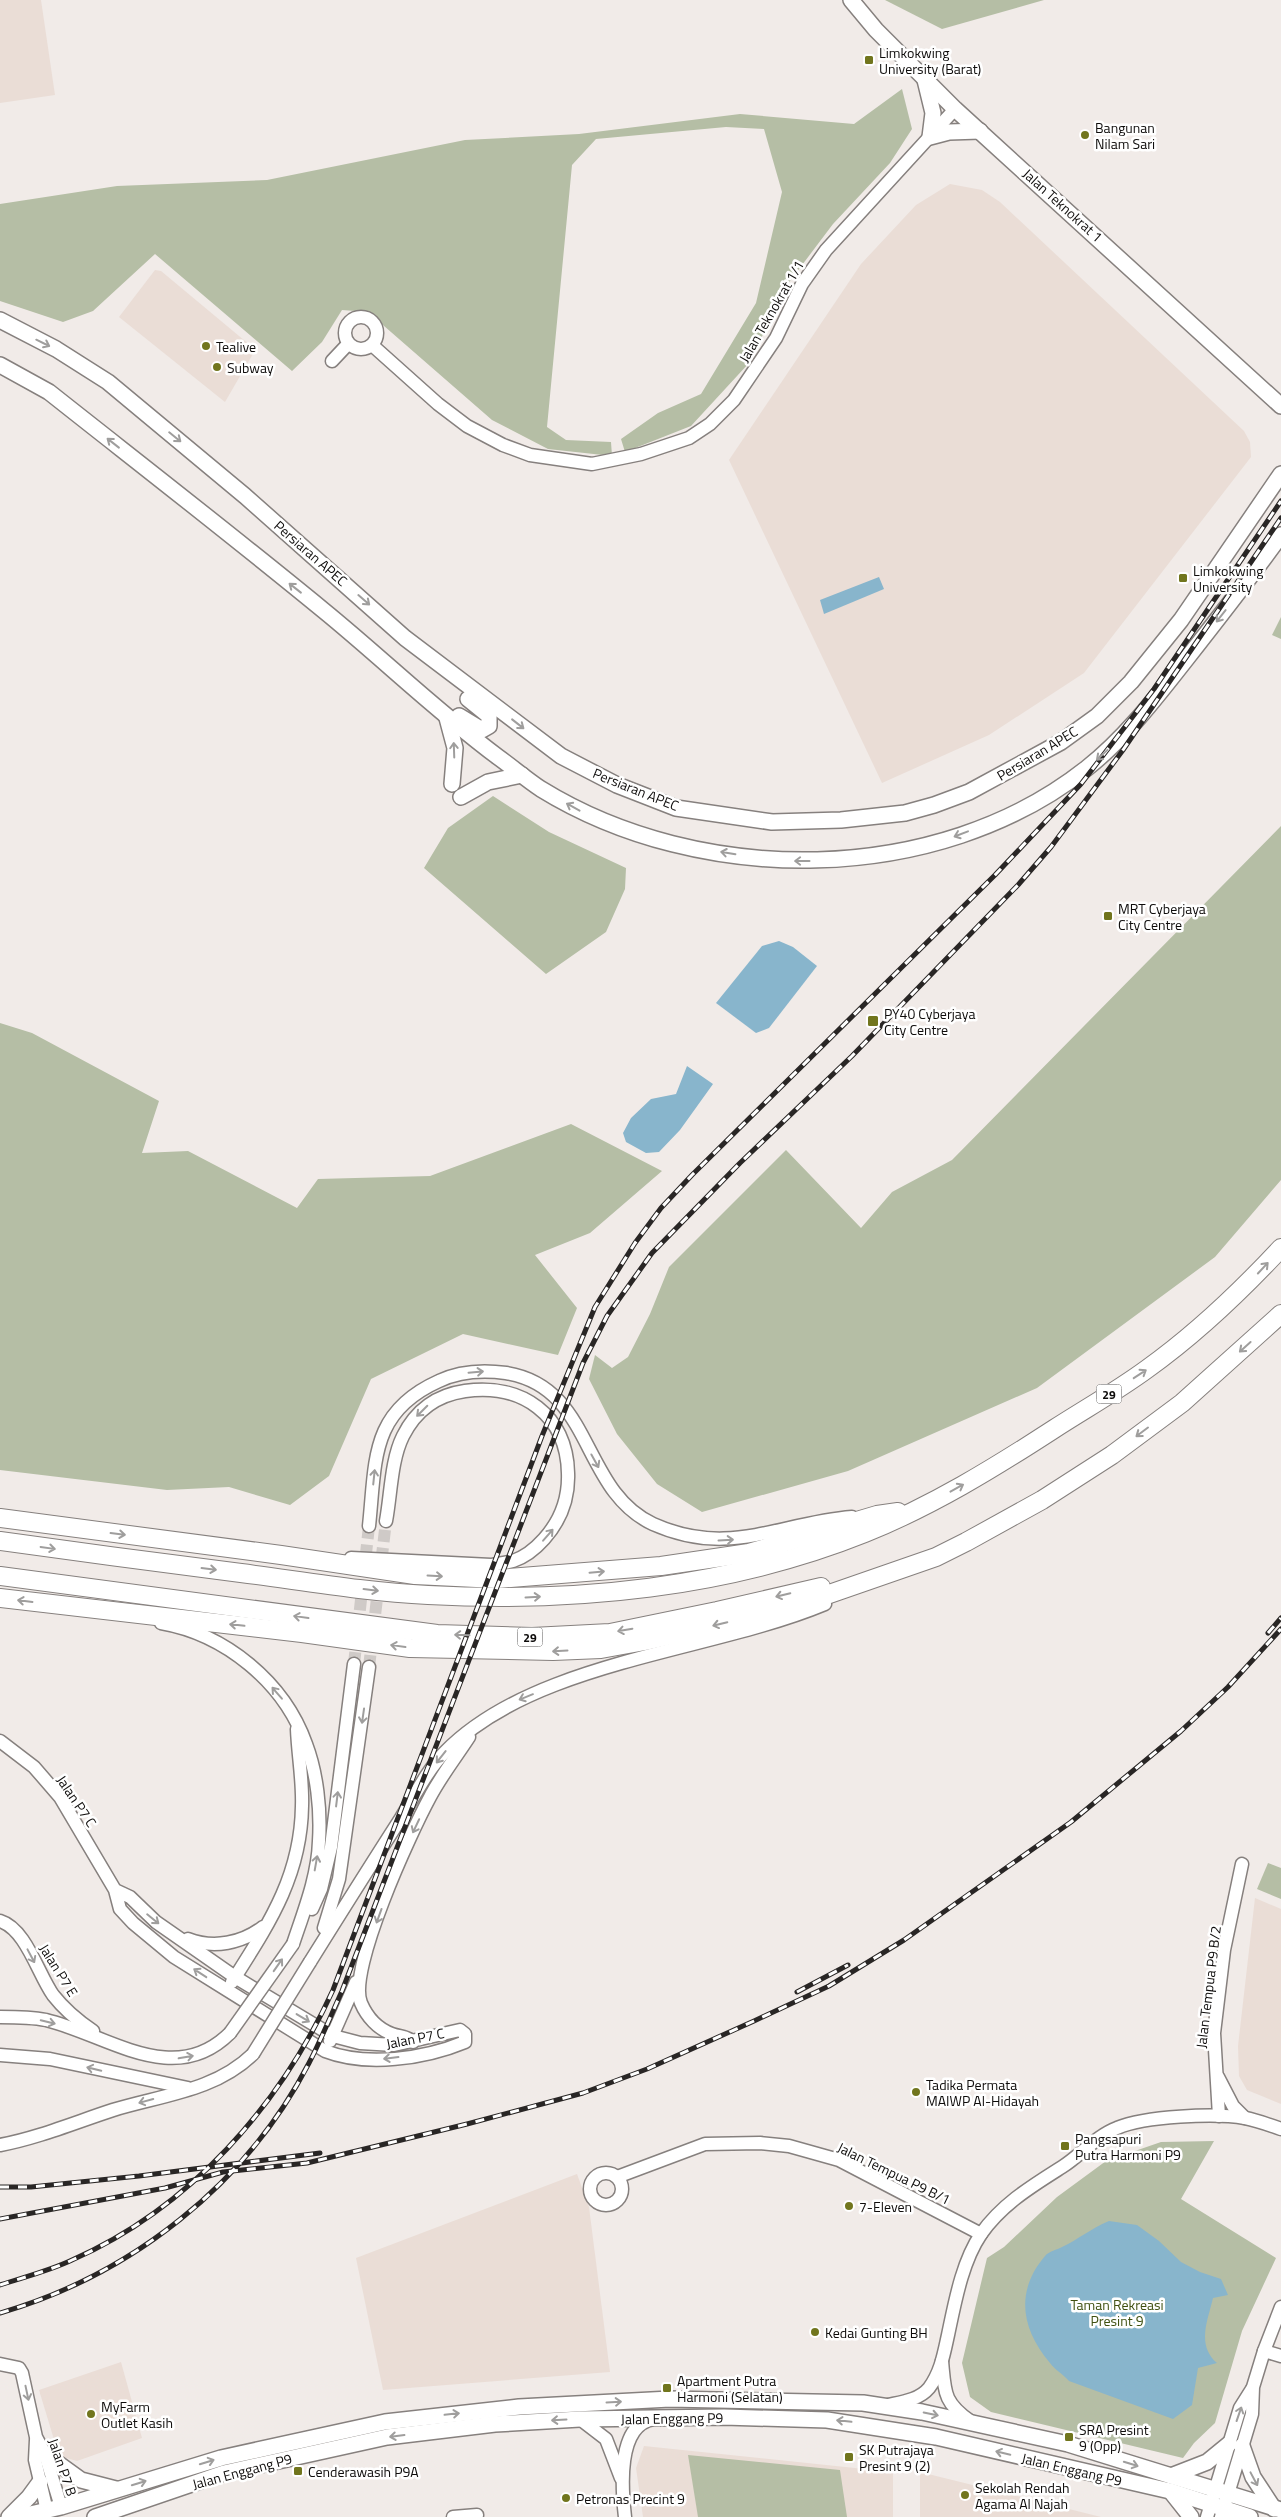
<svg xmlns="http://www.w3.org/2000/svg" width="1281" height="2517" font-family="'Titillium Web',sans-serif">
  <style>
    .built { fill: #eaddd6 }
    .green { fill: #b5bea5 }
    .water { fill: #88b5cc }
    .lines { fill: none; stroke-linecap: round; stroke-linejoin: round }
    .minor-tunnel { stroke: #cfcac7; stroke-width: 12; stroke-dasharray: 12 6; stroke-linecap: butt }
    .minor-casing { stroke: #86807e; stroke-width: 15 }
    .major-casing { stroke: #86807e; stroke-width: 18 }
    .highway-casing { stroke: #86807e; stroke-width: 20 }
    .minor { stroke: #fff; stroke-width: 12 }
    .major { stroke: #fff; stroke-width: 15 }
    .highway { stroke: #fff; stroke-width: 18 }
    .rail-casing { stroke: #292625; stroke-width: 5 }
    .rail { stroke: #fff; stroke-width: 3; stroke-dasharray: 9; stroke-linecap: butt }
    .minor-bridge-casing { stroke: #86807e; stroke-width: 15; stroke-linecap: butt }
    .minor-bridge { stroke: #fff; stroke-width: 12 }
    .oneway { stroke: #9f9e9d }
    .poi-dot { fill: #71751d; stroke: #fff; stroke-width: 2 }
    .labels { text-anchor: middle; dominant-baseline: central; stroke-width: 5; stroke-linejoin: round; paint-order: stroke }
    .shield { fill: #fff; stroke: #565554; stroke-width: 1 }
    .shield-label { font-size: 12px; font-weight: bold; fill: #0e0c0b }
    .poi-label { font-size: 14px; fill: #0e0c0b; stroke: #fff; text-anchor: start }
    .street-label { font-size: 14px; fill: #0e0c0b; stroke: #fff }
    .park-label { font-size: 14px; fill: #3f5010; stroke: #fff }
  </style>
  <rect width="100%" height="100%" fill="#f1ebe8"/>
  <g class="built">
    <path d="M0 0H41L55 95 0 103Z"/>
    <path d="M950 184 982 190 1000 202 1244 431 1250 442 1251 457 1084 673 989 735 882 783 729 460 861 264 916 205Z"/>
    <path d="M155 270 161 271 251 346 254 352 225 402 119 317Z"/>
    <path d="M1255 1898 1281 1909V2104L1247 2090 1239 2076 1238 2046Z"/>
    <path d="M577 2174 589 2207 610 2372 383 2390 356 2258Z"/>
    <path d="M121 2362 142 2438 77 2461 59 2456 39 2390Z"/>
    <path d="M644 2446 893 2472V2517H643L636 2468Z"/>
    <path d="M920 2472 1101 2517H920Z"/>
  </g>
  <g class="green">
    <path d="M885 0H1044L942 29Z"/>
    <path d="M902 89 912 129 890 163 833 224 787 285 749 363 691 426 625 452 621 439 658 413 701 394 756 303 782 192 764 129 726 127 596 139 572 165 547 427 566 440 611 442 612 456 548 449 492 420 368 312 342 310 322 342 292 371 155 254 93 311 63 322 0 301V204L117 186 267 180 465 140 579 134 740 114 854 124Z"/>
    <path d="M1281 617V639L1272 635Z"/>
    <path d="M493 796 549 832 626 868 625 889 606 932 546 974 424 868 448 828Z"/>
    <path d="M1281 826V1180L1215 1257 1037 1388 848 1471 702 1512 657 1484 617 1434 589 1379 595 1355 612 1368 628 1357 650 1314 669 1267 786 1150 861 1228 892 1192 952 1160Z"/>
    <path d="M0 1023 32 1033 159 1101 142 1153 188 1151 297 1208 318 1179 430 1176 571 1124 662 1171 590 1233 535 1255 577 1308 558 1355 463 1334 371 1379 329 1476 290 1505 229 1487 167 1490 0 1470Z"/>
    <path d="M1268 1863 1281 1868V1899L1257 1889Z"/>
    <path d="M1214 2141 1181 2199 1276 2258 1242 2331 1215 2423 1194 2443 1183 2458 991 2412 970 2397 962 2363 987 2258 1004 2247 1057 2197 1106 2161 1161 2142Z"/>
    <path d="M688 2455 840 2470 847 2517H698Z"/>
  </g>
  <g class="water">
    <path d="M879 577 884 589 824 614 820 600Z"/>
    <path d="M779 941 793 947 817 966 769 1028 756 1033 716 1003 762 946Z"/>
    <path d="M687 1066 713 1084 680 1130 659 1152 646 1153 626 1142 623 1133 631 1118 651 1099 676 1094Z"/>
    <path d="M1109 2221 1137 2225 1159 2241 1181 2262 1200 2272 1221 2279 1228 2295 1213 2298C1208 2320 1196 2345 1217 2363L1198 2368 1192 2405 1173 2419 1069 2381C1063 2374 1055 2370 1050 2363 1021 2329 1015 2291 1045 2256 1049 2251 1057 2250 1062 2247 1079 2239 1090 2229 1109 2221Z"/>
  </g>
  <g class="lines">
    <g class="minor-tunnel">
      <path d="M354 1664 369 1526"/>
      <path d="M369 1667 386 1521"/>
    </g>
    <g class="minor-casing">
      <g id="minor">
        <circle cx="361" cy="333" r="16"/>
        <path d="M372 345 438 404 467 426 503 445 530 455 592 464 641 454 689 438 710 424 734 400 776 338 802 284 826 250 955 109"/>
        <path d="M332 361 348 344"/>
        <path d="M369 1526C376 1460 370 1412 439 1381 460 1371 484 1370 506 1373 594 1387 580 1490 653 1524 729 1558 778 1523 852 1517"/>
        <path d="M351 1558 491 1565C498 1564 506 1563 513 1561 525 1557 536 1548 544 1539 561 1520 569 1499 568 1473 567 1415 522 1383 465 1391 437 1395 416 1410 403 1436 391 1460 391 1494 386 1521"/>
        <path d="M161 1623C225 1634 284 1682 306 1744 317 1773 321 1810 319 1841 318 1876 304 1911 293 1944"/>
        <path d="M0 1741 34 1767 60 1797 115 1890 120 1909 133 1923 174 1957 325 2051C366 2067 424 2059 465 2042V2034L460 2030 394 2045 360 2043 333 2036 235 1977 156 1922 130 1897 115 1890"/>
        <path d="M312 1909 321 1889 331 1847 354 1664"/>
        <path d="M0 1921C26 1929 38 1974 53 1995 64 2009 78 2021 93 2031"/>
        <path d="M324 1928 339 1879 369 1667"/>
        <path d="M188 1939C214 1949 242 1943 263 1927"/>
        <path d="M310 1962C340 1914 370 1866 401 1818 414 1797 427 1770 445 1752 534 1661 710 1652 825 1604"/>
        <path d="M232 1982C268 1925 301 1877 302 1806 303 1781 298 1755 297 1729"/>
        <path d="M0 2017C15 2017 31 2017 46 2020 108 2035 174 2089 230 2033"/>
        <path d="M330 2041 356 1982"/>
        <path d="M413 2042C407 2036 400 2037 392 2034 378 2029 367 2017 361 2003 347 1970 411 1832 430 1797 441 1776 456 1757 469 1737"/>
        <path d="M0 2055 50 2059 188 2088"/>
        <path d="M1218 2077 1233 2106 1245 2118"/>
        <path d="M1219 2116 1214 2033 1224 1950 1242 1864"/>
        <path d="M0 2145C38 2138 76 2122 113 2110 162 2095 215 2091 253 2054"/>
        <circle cx="606" cy="2189" r="16"/>
        <path d="M617 2177 705 2144 760 2143 789 2146 839 2160 981 2234"/>
        <path d="M1264 2351 1281 2356"/>
        <path d="M942 2361C945 2392 943 2402 970 2421"/>
        <path d="M0 2364 19 2368 22 2373 36 2437 45 2454 61 2507"/>
        <path d="M888 2405C902 2402 919 2400 929 2388 941 2372 944 2353 948 2335 955 2302 962 2262 981 2234 1002 2204 1032 2186 1062 2167 1081 2155 1096 2136 1117 2128 1145 2116 1215 2113 1245 2118 1256 2120 1270 2125 1281 2129"/>
        <path d="M580 2419 606 2439 621 2478"/>
        <path d="M36 2440 35 2460 47 2511"/>
        <path d="M453 2517 477 2515"/>
        <path d="M625 2517C622 2491 616 2424 654 2419"/>
        <path d="M1207 2517 1240 2408 1252 2389"/>
        <path d="M1221 2517 1252 2414 1253 2387 1264 2351 1281 2307"/>
      </g>
    </g>
    <g class="major-casing">
      <g id="major">
        <path d="M851 0 876 30 955 109 1281 406"/>
        <path d="M925 80 933 113 930 137 949 132 980 131"/>
        <path d="M0 320 56 349 108 382 245 496 405 638 561 756 617 785 676 808 772 822 841 820 905 813 934 805 969 792 1061 742 1097 716 1131 682 1181 620 1281 474"/>
        <path d="M0 365 49 392C140 464 233 536 323 610 382 658 436 711 498 757 512 767 526 779 541 789 700 887 937 887 1087 768 1125 738 1154 700 1184 662 1217 620 1250 578 1281 535"/>
        <path d="M459 716 482 730 489 726V716L468 699"/>
        <path d="M447 718 455 748 452 784"/>
        <path d="M461 797 488 782 522 775"/>
        <path d="M1242 2446 1253 2477 1274 2509"/>
        <path d="M45 2454 81 2480 116 2489"/>
        <path d="M1171 2476 1207 2462 1229 2444"/>
        <path d="M1172 2493 1191 2517"/>
        <path d="M9 2517 29 2497 40 2482"/>
        <path d="M17 2517 61 2507 221 2458 385 2422 519 2407 670 2399 863 2403 922 2412 1068 2444 1281 2510"/>
        <path d="M95 2517 224 2473 387 2437 495 2424 580 2419 724 2417 827 2420 936 2437 1170 2491 1250 2517"/>
      </g>
    </g>
    <g class="highway-casing">
      <g id="highway">
        <path d="M0 1518 281 1555 415 1575 497 1579 661 1566 749 1553 877 1515 898 1512"/>
        <path d="M0 1541C80 1552 161 1563 241 1573 303 1581 365 1592 428 1595 574 1603 728 1588 865 1533 932 1506 994 1468 1054 1429 1085 1409 1117 1391 1147 1369 1196 1334 1240 1292 1281 1248"/>
        <path d="M0 1576 437 1634 532 1637 610 1633 717 1611 821 1587"/>
        <path d="M0 1598 302 1633 410 1648 553 1651 601 1649 645 1641 789 1608 936 1557 966 1542 1042 1500 1112 1455 1182 1403 1281 1314"/>
      </g>
    </g>
    <use href="#minor" class="minor"/>
    <use href="#major" class="major"/>
    <use href="#highway" class="highway"/>
    <g class="rail-casing">
      <g id="rail">
        <path d="M1268 1633 1281 1618"/>
        <path d="M797 1992 848 1965"/>
        <path d="M0 2187H31L139 2176 320 2153"/>
        <path d="M0 2219 165 2188 223 2172 307 2163 467 2124 583 2093 647 2069 754 2021 829 1986 904 1940 1071 1822 1181 1731 1228 1687 1281 1629"/>
        <path d="M0 2285C24 2277 49 2271 72 2260 190 2208 280 2106 333 1990L542 1436 595 1307 635 1243 661 1208 692 1175 995 875 1081 784 1154 689 1281 501"/>
        <path d="M0 2313C131 2275 246 2185 309 2063 321 2040 331 2015 342 1991L583 1363 607 1316 652 1253 740 1163 852 1056 1018 885 1051 847 1123 750 1281 518"/>
      </g>
    </g>
    <use href="#rail" class="rail"/>
    <g class="minor-bridge-casing">
      <g id="minor-bridge">
        <path d="M230 2033 293 1944"/>
        <path d="M253 2054 310 1962"/>
      </g>
    </g>
    <use href="#minor-bridge" class="minor-bridge"/>
  </g>
  <defs><path id="oneway-shaft" d="M-6 0H5M1.5-3L5.5 0L1.5 3" fill="none" stroke-width="1.6" stroke-linecap="round" stroke-linejoin="round" transform="scale(1.25)"/></defs>
  <g class="oneway">
    <use href="#oneway-shaft" transform="translate(43 343) rotate(26)"/>
    <use href="#oneway-shaft" transform="translate(175 437) rotate(39)"/>
    <use href="#oneway-shaft" transform="translate(113 443) rotate(-142)"/>
    <use href="#oneway-shaft" transform="translate(295 588) rotate(-142)"/>
    <use href="#oneway-shaft" transform="translate(364 600) rotate(41)"/>
    <use href="#oneway-shaft" transform="translate(1221 616) rotate(128)"/>
    <use href="#oneway-shaft" transform="translate(518 724) rotate(38)"/>
    <use href="#oneway-shaft" transform="translate(454 750) rotate(-92)"/>
    <use href="#oneway-shaft" transform="translate(1102 755) rotate(137)"/>
    <use href="#oneway-shaft" transform="translate(573 807) rotate(-151)"/>
    <use href="#oneway-shaft" transform="translate(961 834) rotate(159)"/>
    <use href="#oneway-shaft" transform="translate(728 853) rotate(-171)"/>
    <use href="#oneway-shaft" transform="translate(802 861) rotate(180)"/>
    <use href="#oneway-shaft" transform="translate(1263 1268) rotate(-47)"/>
    <use href="#oneway-shaft" transform="translate(1245 1347) rotate(138)"/>
    <use href="#oneway-shaft" transform="translate(476 1372) rotate(-5)"/>
    <use href="#oneway-shaft" transform="translate(1140 1374) rotate(-33)"/>
    <use href="#oneway-shaft" transform="translate(422 1411) rotate(135)"/>
    <use href="#oneway-shaft" transform="translate(1142 1432) rotate(143)"/>
    <use href="#oneway-shaft" transform="translate(595 1461) rotate(61)"/>
    <use href="#oneway-shaft" transform="translate(374 1477) rotate(-84)"/>
    <use href="#oneway-shaft" transform="translate(957 1488) rotate(-29)"/>
    <use href="#oneway-shaft" transform="translate(118 1534) rotate(7)"/>
    <use href="#oneway-shaft" transform="translate(548 1535) rotate(-49)"/>
    <use href="#oneway-shaft" transform="translate(726 1540) rotate(-3)"/>
    <use href="#oneway-shaft" transform="translate(48 1548) rotate(8)"/>
    <use href="#oneway-shaft" transform="translate(209 1569) rotate(7)"/>
    <use href="#oneway-shaft" transform="translate(597 1572) rotate(-5)"/>
    <use href="#oneway-shaft" transform="translate(435 1576) rotate(3)"/>
    <use href="#oneway-shaft" transform="translate(371 1590) rotate(7)"/>
    <use href="#oneway-shaft" transform="translate(783 1595) rotate(167)"/>
    <use href="#oneway-shaft" transform="translate(533 1597) rotate(-3)"/>
    <use href="#oneway-shaft" transform="translate(25 1601) rotate(-173)"/>
    <use href="#oneway-shaft" transform="translate(301 1617) rotate(-172)"/>
    <use href="#oneway-shaft" transform="translate(720 1624) rotate(167)"/>
    <use href="#oneway-shaft" transform="translate(237 1625) rotate(-174)"/>
    <use href="#oneway-shaft" transform="translate(625 1630) rotate(170)"/>
    <use href="#oneway-shaft" transform="translate(462 1635) rotate(-178)"/>
    <use href="#oneway-shaft" transform="translate(398 1646) rotate(-172)"/>
    <use href="#oneway-shaft" transform="translate(560 1651) rotate(177)"/>
    <use href="#oneway-shaft" transform="translate(277 1693) rotate(-131)"/>
    <use href="#oneway-shaft" transform="translate(526 1697) rotate(158)"/>
    <use href="#oneway-shaft" transform="translate(363 1716) rotate(98)"/>
    <use href="#oneway-shaft" transform="translate(441 1757) rotate(128)"/>
    <use href="#oneway-shaft" transform="translate(337 1799) rotate(-83)"/>
    <use href="#oneway-shaft" transform="translate(416 1826) rotate(115)"/>
    <use href="#oneway-shaft" transform="translate(316 1863) rotate(-80)"/>
    <use href="#oneway-shaft" transform="translate(379 1916) rotate(110)"/>
    <use href="#oneway-shaft" transform="translate(153 1919) rotate(39)"/>
    <use href="#oneway-shaft" transform="translate(31 1956) rotate(62)"/>
    <use href="#oneway-shaft" transform="translate(278 1965) rotate(-55)"/>
    <use href="#oneway-shaft" transform="translate(200 1973) rotate(-147)"/>
    <use href="#oneway-shaft" transform="translate(303 2018) rotate(31)"/>
    <use href="#oneway-shaft" transform="translate(48 2022) rotate(14)"/>
    <use href="#oneway-shaft" transform="translate(186 2057) rotate(-10)"/>
    <use href="#oneway-shaft" transform="translate(391 2058) rotate(173)"/>
    <use href="#oneway-shaft" transform="translate(94 2069) rotate(-166)"/>
    <use href="#oneway-shaft" transform="translate(146 2101) rotate(165)"/>
    <use href="#oneway-shaft" transform="translate(27 2393) rotate(78)"/>
    <use href="#oneway-shaft" transform="translate(614 2402) rotate(-3)"/>
    <use href="#oneway-shaft" transform="translate(452 2414) rotate(-6)"/>
    <use href="#oneway-shaft" transform="translate(931 2414) rotate(12)"/>
    <use href="#oneway-shaft" transform="translate(1239 2414) rotate(-71)"/>
    <use href="#oneway-shaft" transform="translate(559 2420) rotate(177)"/>
    <use href="#oneway-shaft" transform="translate(844 2421) rotate(-174)"/>
    <use href="#oneway-shaft" transform="translate(397 2436) rotate(173)"/>
    <use href="#oneway-shaft" transform="translate(1003 2453) rotate(-167)"/>
    <use href="#oneway-shaft" transform="translate(207 2462) rotate(-17)"/>
    <use href="#oneway-shaft" transform="translate(1131 2464) rotate(17)"/>
    <use href="#oneway-shaft" transform="translate(1254 2479) rotate(62)"/>
    <use href="#oneway-shaft" transform="translate(139 2483) rotate(-17)"/>
  </g>
  <g class="poi-dot">
    <rect x="864" y="55" width="10" height="10" rx="2.5"/>
    <circle cx="1085" cy="135" r="5"/>
    <circle cx="206" cy="346" r="5"/>
    <circle cx="217" cy="367" r="5"/>
    <rect x="1178" y="573" width="10" height="10" rx="2.5"/>
    <rect x="1103" y="911" width="10" height="10" rx="2.5"/>
    <rect x="867" y="1015" width="12" height="12" rx="2.5"/>
    <circle cx="916" cy="2092" r="5"/>
    <rect x="1060" y="2141" width="10" height="10" rx="2.5"/>
    <circle cx="849" cy="2206" r="5"/>
    <circle cx="815" cy="2332" r="5"/>
    <rect x="662" y="2383" width="10" height="10" rx="2.5"/>
    <circle cx="91" cy="2414" r="5"/>
    <rect x="1064" y="2432" width="10" height="10" rx="2.5"/>
    <rect x="844" y="2452" width="10" height="10" rx="2.5"/>
    <rect x="293" y="2466" width="10" height="10" rx="2.5"/>
    <circle cx="965" cy="2495" r="5"/>
    <circle cx="566" cy="2498" r="5"/>
  </g>
  <g class="labels">
    <g class="shield">
      <rect x="1096.5" y="1384.5" width="25" height="19" rx="4"/>
      <rect x="517.5" y="1627.5" width="25" height="19" rx="4"/>
    </g>
    <g class="shield-label">
      <text x="1109" y="1394">29</text>
      <text x="530" y="1637">29</text>
    </g>
    <g class="poi-label">
      <text x="879" y="52">Limkokwing<tspan x="879" dy="16">University (Barat)</tspan></text>
      <text x="1095" y="127">Bangunan<tspan x="1095" dy="16">Nilam Sari</tspan></text>
      <text x="216" y="346">Tealive</text>
      <text x="227" y="367">Subway</text>
      <text x="1193" y="570">Limkokwing<tspan x="1193" dy="16">University</tspan></text>
      <text x="1118" y="908">MRT Cyberjaya<tspan x="1118" dy="16">City Centre</tspan></text>
      <text x="884" y="1013">PY40 Cyberjaya<tspan x="884" dy="16">City Centre</tspan></text>
      <text x="926" y="2084">Tadika Permata<tspan x="926" dy="16">MAIWP Al-Hidayah</tspan></text>
      <text x="1075" y="2138">Pangsapuri<tspan x="1075" dy="16">Putra Harmoni P9</tspan></text>
      <text x="859" y="2206">7-Eleven</text>
      <text x="825" y="2332">Kedai Gunting BH</text>
      <text x="677" y="2380">Apartment Putra<tspan x="677" dy="16">Harmoni (Selatan)</tspan></text>
      <text x="101" y="2406">MyFarm<tspan x="101" dy="16">Outlet Kasih</tspan></text>
      <text x="1079" y="2429">SRA Presint<tspan x="1079" dy="16">9 (Opp)</tspan></text>
      <text x="859" y="2449">SK Putrajaya<tspan x="859" dy="16">Presint 9 (2)</tspan></text>
      <text x="308" y="2471">Cenderawasih P9A</text>
      <text x="975" y="2487">Sekolah Rendah<tspan x="975" dy="16">Agama Al Najah</tspan></text>
      <text x="576" y="2498">Petronas Precint 9</text>
    </g>
    <g class="street-label">
      <text transform="translate(1063 205) rotate(42)">Jalan Teknokrat 1</text>
      <text transform="translate(771 311) rotate(-60)">Jalan Teknokrat 1/1</text>
      <text transform="translate(311 553) rotate(41)">Persiaran APEC</text>
      <text transform="translate(1037 753) rotate(-31)">Persiaran APEC</text>
      <text transform="translate(636 789) rotate(22)">Persiaran APEC</text>
      <text transform="translate(77 1801) rotate(56)">Jalan P7 C</text>
      <text transform="translate(59 1970) rotate(58)">Jalan P7 E</text>
      <text transform="translate(1208 1987) rotate(-83)">Jalan Tempua P9 B/2</text>
      <text transform="translate(415 2038) rotate(-11)">Jalan P7 C</text>
      <text transform="translate(894 2173) rotate(26)">Jalan Tempua P9 B/1</text>
      <text transform="translate(672 2418) rotate(-1)">Jalan Enggang P9</text>
      <text transform="translate(63 2467) rotate(71)">Jalan P7 B</text>
      <text transform="translate(1072 2469) rotate(13)">Jalan Enggang P9</text>
      <text transform="translate(242 2471) rotate(-15)">Jalan Enggang P9</text>
    </g>
    <g class="park-label">
      <text x="1117" y="2304">Taman Rekreasi<tspan x="1117" dy="16">Presint 9</tspan></text>
    </g>
  </g>
</svg>
